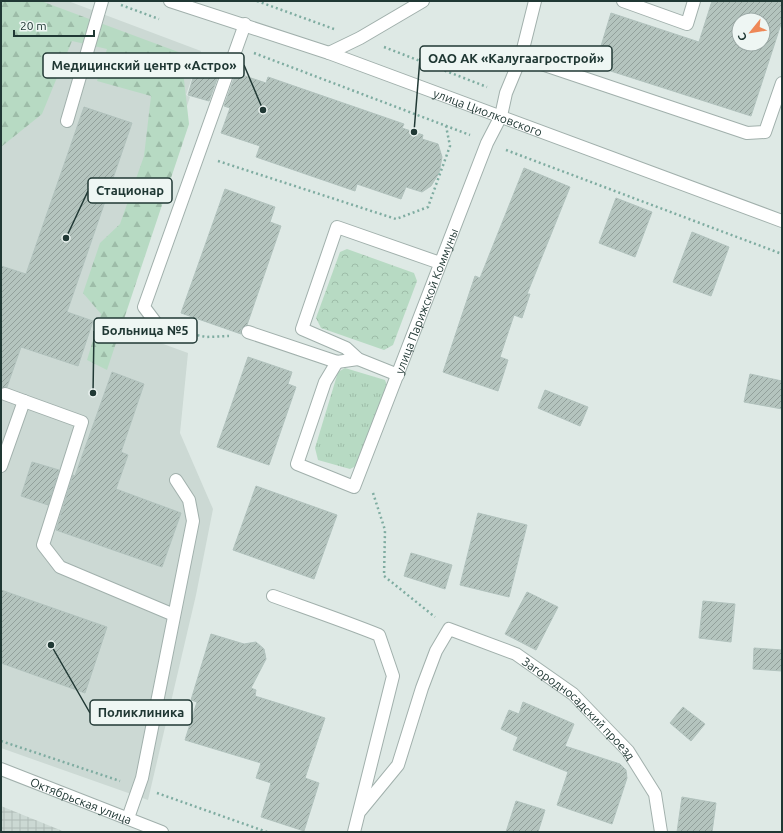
<svg xmlns="http://www.w3.org/2000/svg" width="783" height="833" font-family="Ubuntu,sans-serif">
  <style>
    .built { fill: #ccd9d4 }
    .industrial { fill: url(#industrial-grid) }
    .grass { fill: url(#grass-tufts) }
    .forest { fill: url(#forest-firs) }
    .park { fill: url(#park-crowns) }
    .building { fill: url(#building-hatch); stroke: #b1c2bd; fill-rule: evenodd }
    .lines { fill: none; stroke-linecap: round; stroke-linejoin: round }
    .minor-casing { stroke: #a1b0ac; stroke-width: 14 }
    .path { stroke: #7faca1; stroke-width: 2.5; stroke-dasharray: 2 3; stroke-linecap: butt }
    .minor { stroke: #fff; stroke-width: 12 }
    .labels { text-anchor: middle; dominant-baseline: central; stroke-width: 3.5; stroke-linejoin: round; paint-order: stroke }
    .street-label { font-size: 12px; fill: #203834; stroke: #eef6f3 }
    .leader { fill: none; stroke: #203834; stroke-width: 1.5 }
    .callout-dot { fill: #203834; stroke: #eef6f3; stroke-width: 1.5 }
    .callout { fill: #eef6f3; stroke: #203834; stroke-width: 1.5 }
    .callout-label { font-size: 13px; text-anchor: middle; font-weight: bold; fill: #203834 }
  </style>
  <defs>
    <pattern id="industrial-grid" width="8" height="8" patternUnits="userSpaceOnUse"><rect width="8" height="8" fill="#ccd9d4"/><path d="M0 4h8M4 0v8" fill="none" stroke="#afbbb7"/></pattern>
    <pattern id="grass-tufts" width="24" height="20" patternUnits="userSpaceOnUse"><rect width="24" height="20" fill="#b7dac3"/><path d="M3 7l-1-3M5 7V3M7 7l1-3M15 17l-1-3M17 17v-4M19 17l1-3" fill="none" stroke="#9dbca8"/></pattern>
    <pattern id="forest-firs" width="22" height="20" patternUnits="userSpaceOnUse"><rect width="22" height="20" fill="#b7dac3"/><path d="M5 1l3.5 6h-7zM16 11l3.5 6h-7z" fill="#9dbca8"/></pattern>
    <pattern id="park-crowns" width="20" height="18" patternUnits="userSpaceOnUse"><rect width="20" height="18" fill="#b7dac3"/><path d="M2 6a3 3 0 1 1 6 0M12 15a3 3 0 1 1 6 0" fill="none" stroke="#9dbca8"/></pattern>
    <pattern id="building-hatch" width="6" height="6" patternUnits="userSpaceOnUse"><rect width="6" height="6" fill="#b4c4be"/><path d="M-1 1l2-2M0 6l6-6M5 7l2-2" fill="none" stroke="#92a09b"/></pattern>
  </defs>
  <rect width="100%" height="100%" fill="#dee9e5"/>
  <path class="built" d="M1 1H68L201 51 186 95 190 97 114 326 188 353 180 433 213 509 196 595 148 800 1 748Z"/>
  <path class="industrial" d="M1 806 65 832H1Z"/>
  <path class="grass" d="M345 368 385 380 388 388 358 465 350 469 318 460 315 448 338 372Z"/>
  <path class="forest" d="M1 1H41L181 53 189 124 107 370 87 360 101 314 83 293 100 243 120 224 144 156 151 96 97 81 107 49 72 41 42 114 1 147Z"/>
  <path class="park" d="M347 249 414 273 417 281 393 345 384 350 321 328 316 318 340 252Z"/>
  <g class="building">
    <path d="M712 1H782V21L751 116 595 66 611 13 699 42ZM739 20H763V44H739Z"/>
    <path d="M198 61 221 68 209 101 188 95Z"/>
    <path d="M236 73 266 83 268 77 404 124 402 128 423 135 422 139 438 144 442 157 439 173 431 186 422 192 406 187 401 199 357 184 355 191 256 157 260 146 221 133 230 108 224 106Z"/>
    <path d="M84 107 132 123 67 312 93 321 78 366 21 347 7 387 1 388V266L26 274Z"/>
    <path d="M524 168 570 187 527 294H530L522 318 514 315 500 357 508 360 498 391 443 372 475 276 480 278Z"/>
    <path d="M225 189 275 207 270 222 281 226 247 325 241 329V334L181 313Z"/>
    <path d="M616 198 652 212 635 257 599 243Z"/>
    <path d="M692 232 729 247 711 296 673 282Z"/>
    <path d="M248 357 292 372 288 384 296 387 269 465 217 447Z"/>
    <path d="M112 372 144 384 121 452 128 455 116 489 181 513 162 567 56 530 73 475 75 476Z"/>
    <path d="M750 374 782 381V409L744 402Z"/>
    <path d="M545 390 588 407 580 426 538 408Z"/>
    <path d="M32 462 59 470 48 505 21 496Z"/>
    <path d="M256 486 337 515 314 579 233 550Z"/>
    <path d="M478 513 527 525 509 597 460 585Z"/>
    <path d="M411 553 452 565 445 589 404 576Z"/>
    <path d="M1 590 107 627 85 693 1 663Z"/>
    <path d="M527 592 558 607 536 650 505 634Z"/>
    <path d="M703 601 735 604 731 642 699 638Z"/>
    <path d="M211 634 244 644 256 642 264 649 266 659 251 688 256 690 255 696 325 718 305 778 319 783 304 831 261 817 271 783 256 778 261 763 185 740 197 702 191 700Z"/>
    <path d="M754 648 782 650V671L753 669Z"/>
    <path d="M523 702 574 724 565 746 620 764 626 770 627 778 612 824 557 805 568 772 513 750 518 737 501 729 509 710 519 714Z"/>
    <path d="M683 707 705 724 691 741 670 723Z"/>
    <path d="M682 797 716 803 712 832H677Z"/>
    <path d="M516 801 545 810 538 832H506Z"/>
  </g>
  <g class="lines">
    <g class="minor-casing">
      <g id="minor">
        <path id="s1" d="M170 1 329 53 782 221"/>
        <path d="M623 1 687 24 694 1"/>
        <path d="M329 53 360 38 423 1"/>
        <path d="M521 57 747 133 765 132 782 83"/>
        <path d="M67 121 102 1"/>
        <path d="M156 323 144 307 245 24"/>
        <path d="M248 332 337 362 358 359"/>
        <path id="s2" d="M337 362 325 382 297 464 354 487 487 143 501 116 506 93 521 57 535 1"/>
        <path d="M398 375 358 359 346 348 302 329 337 227 440 263"/>
        <path d="M24 401 82 422 43 545 60 567 174 615"/>
        <path d="M1 466 24 401 5 394"/>
        <path d="M273 596C309 609 344 621 379 635L393 676 354 832"/>
        <path id="s3" d="M1 769 162 832"/>
        <path id="s4" d="M361 810 398 765 422 688 436 651 449 629 516 654 573 694 628 751 655 794 661 832"/>
        <path d="M128 818 142 778 193 521 189 500 176 480"/>
      </g>
    </g>
    <g class="path">
      <path d="M257 1 334 29"/>
      <path d="M121 5 159 19"/>
      <path d="M384 47 487 87"/>
      <path d="M254 53 470 135"/>
      <path d="M506 150 782 254"/>
      <path d="M218 161 396 219 428 207 450 146 446 126"/>
      <path d="M173 330 206 337 229 336"/>
      <path d="M373 493 385 530 384 576 435 617"/>
      <path d="M1 741 120 781"/>
      <path d="M157 793 267 832"/>
    </g>
    <use href="#minor" class="minor"/>
  </g>
  <g class="labels">
    <g class="street-label">
      <text stroke="none"><textPath href="#s1" startOffset="337">улица Циолковского</textPath></text>
      <text stroke="none"><textPath href="#s2" startOffset="371">улица Парижской Коммуны</textPath></text>
      <text stroke="none"><textPath href="#s4" startOffset="359">Загородносадский проезд</textPath></text>
      <text stroke="none"><textPath href="#s3" startOffset="86">Октябрьская улица</textPath></text>
    </g>
  </g>
  <path class="leader" d="M414 132L420 58M263 110L244 65M66 238L88 191M93 393L94 331M51 645L90 713"/>
  <g class="callout-dot">
    <circle cx="414" cy="132" r="4"/>
    <circle cx="263" cy="110" r="4"/>
    <circle cx="66" cy="238" r="4"/>
    <circle cx="93" cy="393" r="4"/>
    <circle cx="51" cy="645" r="4"/>
  </g>
  <g class="callout">
    <rect x="420" y="46" width="192" height="25" rx="4"/>
    <rect x="43" y="53" width="201" height="25" rx="4"/>
    <rect x="88" y="178" width="84" height="25" rx="4"/>
    <rect x="94" y="318" width="103" height="25" rx="4"/>
    <rect x="90" y="700" width="102" height="25" rx="4"/>
  </g>
  <g class="callout-label">
    <text x="516" y="63">ОАО АК «Калугаагрострой»</text>
    <text x="144" y="70">Медицинский центр «Астро»</text>
    <text x="130" y="195">Стационар</text>
    <text x="145" y="335">Больница №5</text>
    <text x="141" y="717">Поликлиника</text>
  </g>
  <rect width="783" height="833" fill="none" stroke="#203834" stroke-width="4"/>
  <g transform="translate(751 32) rotate(240)"><circle r="19" fill="#eef6f3" stroke="#9caaa7"/>
  <path d="M0-3L7 15L0 10L-7 15Z" fill="#ee8857"/>
  <text y="-6" font-size="11" font-weight="bold" text-anchor="middle" fill="#203834">С</text>
  </g>
  <path d="M14 30v6h80v-6" fill="none" stroke="#203834" stroke-width="2"/>
  <text x="20" y="30" font-size="12" fill="#203834" stroke="#eef6f3" stroke-width="3" paint-order="stroke">20 m</text>
</svg>
